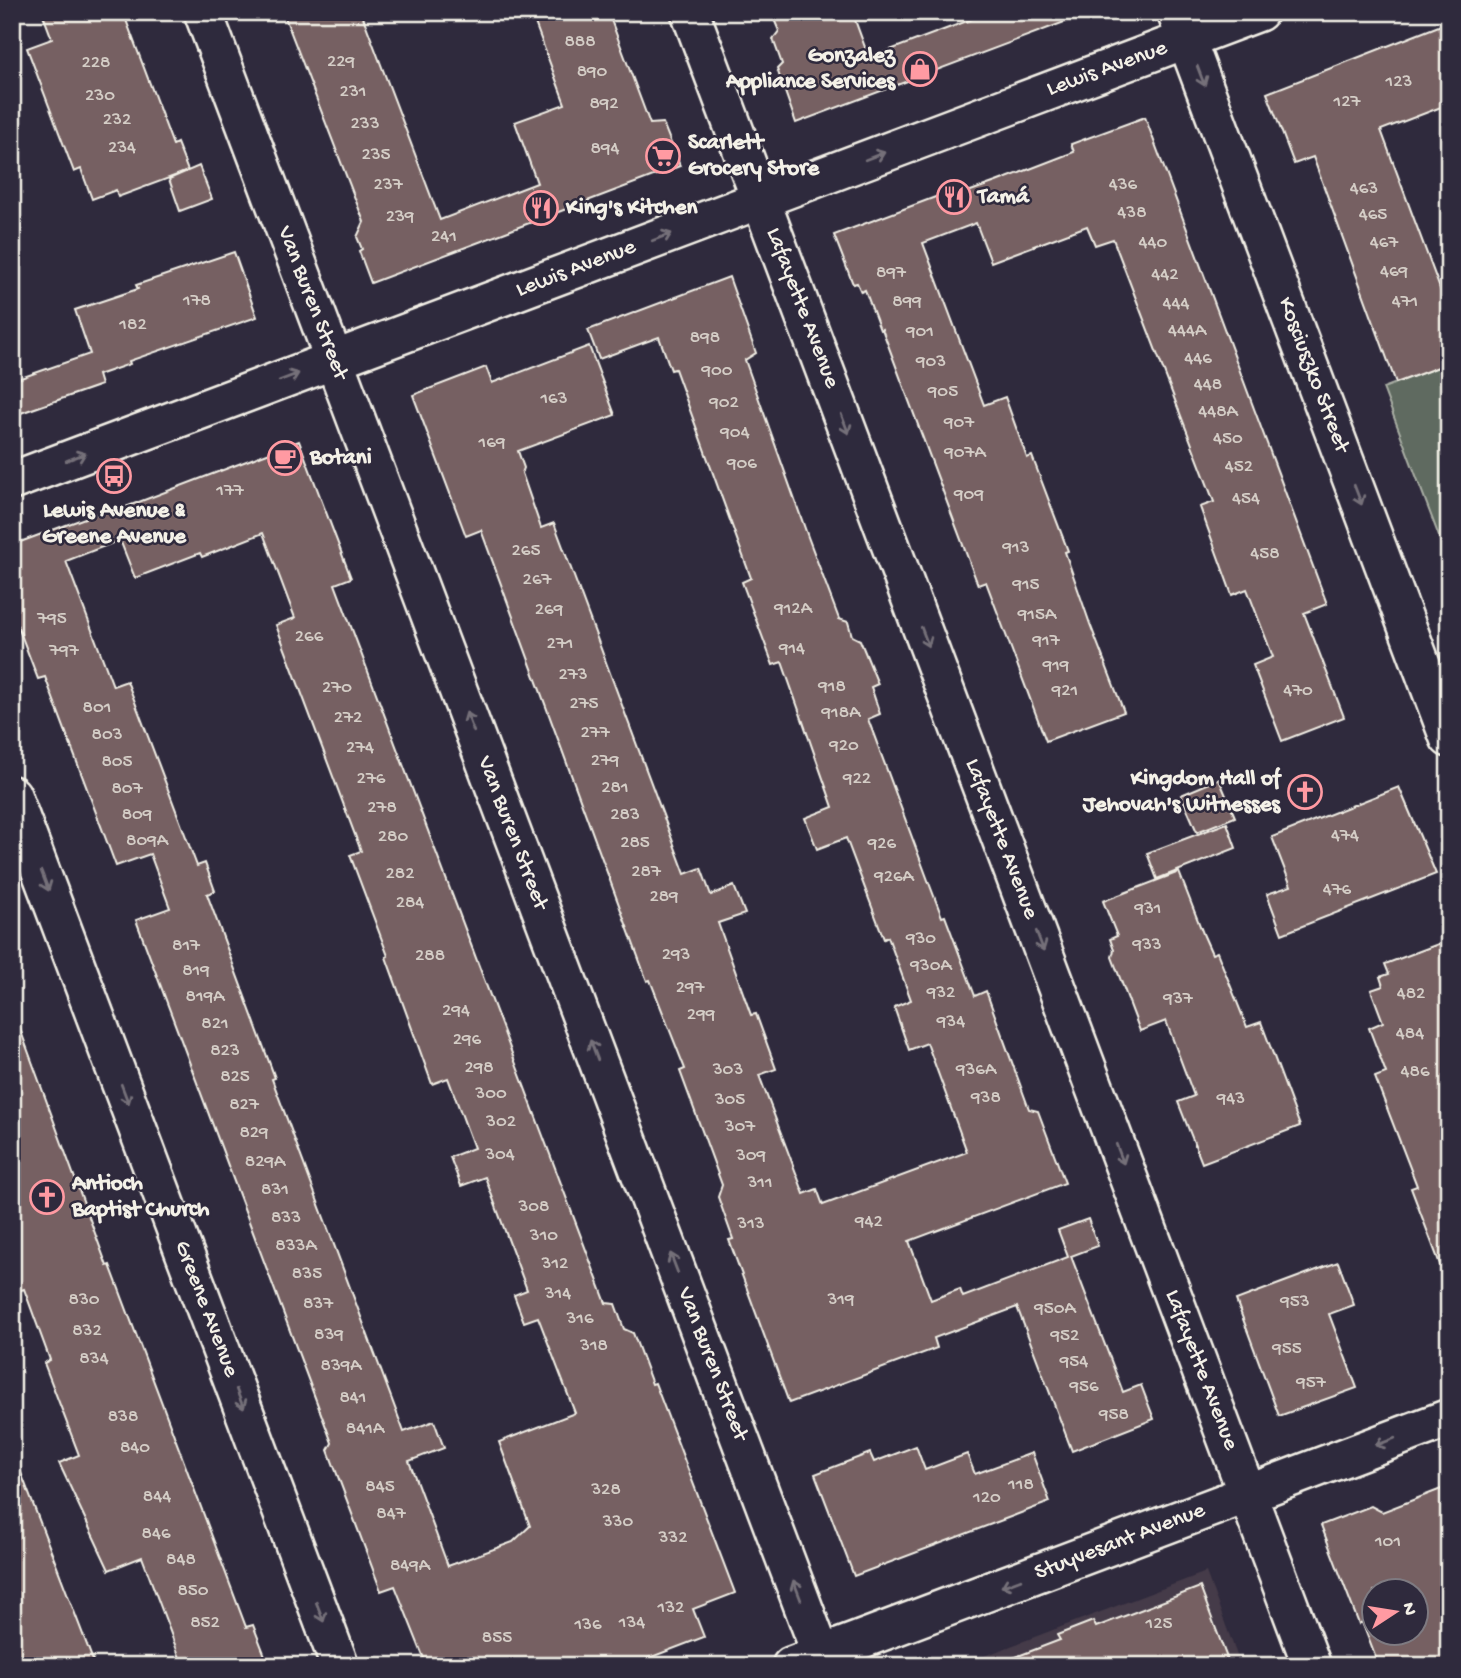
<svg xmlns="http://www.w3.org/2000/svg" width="1461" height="1678" font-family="'Gochi Hand',sans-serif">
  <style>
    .built { fill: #443a48 }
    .green { fill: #5e6a60; stroke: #a9aea4; stroke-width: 2 }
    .building { fill: #766162; stroke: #f4f1e8; stroke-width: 2; fill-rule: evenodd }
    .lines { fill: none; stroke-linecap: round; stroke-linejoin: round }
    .street-casing { stroke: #f4f1e8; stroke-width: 42 }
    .street { stroke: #2f2a3d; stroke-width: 37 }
    .oneway { stroke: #747079 }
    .labels { text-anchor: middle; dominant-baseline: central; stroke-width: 5; stroke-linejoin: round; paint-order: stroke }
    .number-label { font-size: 19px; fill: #d4cdc6 }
    .poi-label { font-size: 23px; font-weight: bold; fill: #f4f1e8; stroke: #2f2a3d; text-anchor: start }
    .street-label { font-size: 23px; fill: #f4f1e8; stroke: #2f2a3d }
  </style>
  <rect width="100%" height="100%" fill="#2f2a3d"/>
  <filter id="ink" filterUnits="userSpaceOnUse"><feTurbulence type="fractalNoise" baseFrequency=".0143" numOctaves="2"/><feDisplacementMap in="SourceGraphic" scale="14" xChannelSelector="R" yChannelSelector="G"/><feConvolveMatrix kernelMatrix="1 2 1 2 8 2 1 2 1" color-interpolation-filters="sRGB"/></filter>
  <g filter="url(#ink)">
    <path class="built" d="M1206 1572 1241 1666H958Z"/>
    <path class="green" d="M1449 363V563L1383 388Z"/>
    <g class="building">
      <path d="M42 12H123L173 145 177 143 188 171 118 197 116 190 92 199 81 169 74 172 27 48 52 39Z"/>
      <path d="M283 12H361L440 220 537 183 515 122 565 104 531 12H608L650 124 663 123 680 166 371 283 359 251 362 249 357 237 364 222Z"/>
      <path d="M771 12H852L869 58 991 12H1083V15L796 123 777 69 782 64 773 39 779 31Z"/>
      <path d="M1449 22V104L1381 130 1449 313V363L1396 383 1313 157 1294 164 1267 93Z"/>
      <path d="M1145 117 1327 604 1304 613 1344 717 1282 741 1253 665 1273 657 1247 589 1232 595 1200 507 1214 502 1113 239 1095 245 1087 226 991 262 976 223 923 243 984 405 1005 397 1027 458 1032 456 1068 551 1065 552 1090 624 1124 712 1046 741 986 582 978 585 882 329 880 330 865 290 861 292 857 283 853 284 834 235 962 187 965 193 996 182 1074 152 1071 144Z"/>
      <path d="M199 166 212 199 180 211 169 179Z"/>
      <path d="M234 252 257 317 129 361 130 364 98 375 101 385 12 416V381L90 354 75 310 138 289 136 285Z"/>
      <path d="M729 277 756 353 745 360 808 537 839 619 848 622 852 636 860 640 878 684 871 687 880 714 868 719 929 883 942 917 945 916 975 996 986 991 1029 1109 1038 1111 1065 1183 909 1241 931 1300 960 1289 963 1297 1068 1257 1058 1230 1088 1219 1098 1246 1071 1256 1123 1392 1141 1385 1154 1419 1072 1451 1017 1307 934 1338 937 1348 789 1403 729 1240 733 1239 718 1197 722 1185 680 1071 685 1069 650 980 647 981 481 530 466 536 413 395 486 367 492 383 589 346 615 415 518 451 524 468 522 473 541 528 554 523 685 874 701 868 711 895 734 886 745 914 718 923 751 1015 756 1014 776 1069 759 1075 804 1194 817 1189 823 1205 967 1152 927 1043 909 1050 894 1007 911 1000 888 937 884 939 846 838 817 849 805 818 833 807 782 662 773 665 752 609 742 582 751 578 675 369 671 370 659 337 599 359 588 330Z"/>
      <path d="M299 441 351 578 335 584 606 1303 615 1304 624 1329 633 1333 652 1384 655 1383 735 1593 693 1609 704 1637 628 1666H427L395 1586 381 1591 328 1450 332 1443 136 920 170 908 150 854 116 866 45 677 38 679 12 611V545L109 509 110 513ZM263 533 295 618 276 625 361 851 350 855 388 956 386 957 432 1084 448 1078 474 1148 450 1157 461 1186 485 1177 527 1290 514 1295 524 1322 538 1317 575 1413 499 1442 530 1526 513 1542 448 1566 409 1461 444 1448 434 1421 404 1432 272 1079 275 1078 207 894 215 891 205 863 197 866 127 681 113 686 66 561 120 540 135 578 200 553 202 557Z"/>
      <path d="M1219 779 1235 817 1197 832 1181 795Z"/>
      <path d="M1399 787 1436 874 1282 934 1267 894 1291 886 1272 837Z"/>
      <path d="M1227 823 1236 848 1157 879 1147 853Z"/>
      <path d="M1179 872 1204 936 1212 954 1217 952 1247 1027 1261 1022 1300 1126 1202 1163 1178 1102 1194 1096 1166 1021 1140 1031 1112 957 1114 950 1110 939 1117 936 1103 901Z"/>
      <path d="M1449 940V1280H1446L1411 1188 1417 1186 1375 1077 1386 1073 1369 1028 1383 1022 1371 990 1383 986 1380 977 1389 974 1385 964Z"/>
      <path d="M16 1018 107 1266 110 1265 246 1627 253 1625 269 1666H183L142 1557 109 1570 59 1463 79 1455 44 1363 50 1360 24 1289 12 1293V1019Z"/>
      <path d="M1338 1262 1354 1305 1329 1314 1357 1388 1279 1416 1236 1300Z"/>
      <path d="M916 1446 925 1470 967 1454 975 1474 1032 1453 1050 1502 854 1576 815 1474 870 1453 874 1462Z"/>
      <path d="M12 1457H15L95 1666H12Z"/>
      <path d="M1449 1486V1666H1379L1362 1622 1359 1624 1321 1525 1371 1506 1382 1512ZM1374 1591H1416V1633H1374Z"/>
      <path d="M1200 1587 1230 1666H1000V1663L1060 1640 1057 1635 1093 1621 1096 1627Z"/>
    </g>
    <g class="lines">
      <g class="street-casing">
        <g id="street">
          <path d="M203 12 821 1654"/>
          <path d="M690 12 1312 1666"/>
          <path d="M1176 12 1449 738"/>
          <path d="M12 481 1259 12"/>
          <path d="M12 795 340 1666"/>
          <path d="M791 1666 1449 1418"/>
        </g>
      </g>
      <use href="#street" class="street"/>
    </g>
    <defs><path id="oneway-shaft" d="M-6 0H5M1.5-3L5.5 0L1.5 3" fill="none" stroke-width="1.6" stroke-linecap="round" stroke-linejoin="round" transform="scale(1.75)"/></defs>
    <g class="oneway">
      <use href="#oneway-shaft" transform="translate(1201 76) rotate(69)"/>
      <use href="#oneway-shaft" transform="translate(875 156) rotate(-21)"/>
      <use href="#oneway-shaft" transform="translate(662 237) rotate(-21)"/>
      <use href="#oneway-shaft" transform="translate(289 377) rotate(-21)"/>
      <use href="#oneway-shaft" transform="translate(845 424) rotate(69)"/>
      <use href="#oneway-shaft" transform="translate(76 457) rotate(-21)"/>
      <use href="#oneway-shaft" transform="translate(1358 495) rotate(69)"/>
      <use href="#oneway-shaft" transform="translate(925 637) rotate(69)"/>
      <use href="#oneway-shaft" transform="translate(470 722) rotate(-111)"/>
      <use href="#oneway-shaft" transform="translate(45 881) rotate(69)"/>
      <use href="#oneway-shaft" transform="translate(1040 941) rotate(69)"/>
      <use href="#oneway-shaft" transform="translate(594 1050) rotate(-111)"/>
      <use href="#oneway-shaft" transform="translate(125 1094) rotate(69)"/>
      <use href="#oneway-shaft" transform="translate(1120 1154) rotate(69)"/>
      <use href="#oneway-shaft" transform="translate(674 1263) rotate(-111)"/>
      <use href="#oneway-shaft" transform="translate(240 1399) rotate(69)"/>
      <use href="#oneway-shaft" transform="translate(1385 1442) rotate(159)"/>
      <use href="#oneway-shaft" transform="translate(1011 1583) rotate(159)"/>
      <use href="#oneway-shaft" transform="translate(797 1590) rotate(-111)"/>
      <use href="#oneway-shaft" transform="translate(320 1612) rotate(69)"/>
    </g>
  </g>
  <defs>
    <g id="shop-ring" transform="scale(1.75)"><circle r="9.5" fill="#2f2a3d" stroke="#ff9aa2" stroke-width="1.5"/><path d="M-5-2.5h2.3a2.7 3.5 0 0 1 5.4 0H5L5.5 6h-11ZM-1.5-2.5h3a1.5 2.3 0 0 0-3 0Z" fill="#ff9aa2"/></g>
    <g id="supermarket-ring" transform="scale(1.75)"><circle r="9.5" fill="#2f2a3d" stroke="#ff9aa2" stroke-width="1.5"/><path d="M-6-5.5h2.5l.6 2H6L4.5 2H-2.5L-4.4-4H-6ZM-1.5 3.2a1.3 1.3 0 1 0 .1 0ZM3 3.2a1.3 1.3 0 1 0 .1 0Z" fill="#ff9aa2"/></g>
    <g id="restaurant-ring" transform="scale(1.75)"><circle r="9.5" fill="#2f2a3d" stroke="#ff9aa2" stroke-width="1.5"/><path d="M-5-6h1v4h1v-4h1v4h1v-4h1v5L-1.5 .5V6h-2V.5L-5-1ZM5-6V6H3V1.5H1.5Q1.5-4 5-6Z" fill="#ff9aa2"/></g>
    <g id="cafe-ring" transform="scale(1.75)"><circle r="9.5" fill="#2f2a3d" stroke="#ff9aa2" stroke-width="1.5"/><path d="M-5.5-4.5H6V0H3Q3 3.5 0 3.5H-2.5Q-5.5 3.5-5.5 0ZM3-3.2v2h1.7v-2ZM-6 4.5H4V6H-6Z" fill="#ff9aa2"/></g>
    <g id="bus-ring" transform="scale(1.75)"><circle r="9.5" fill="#2f2a3d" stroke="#ff9aa2" stroke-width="1.5"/><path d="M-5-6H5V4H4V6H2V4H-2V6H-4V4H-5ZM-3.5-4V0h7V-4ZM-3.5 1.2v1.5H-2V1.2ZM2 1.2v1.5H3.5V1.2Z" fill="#ff9aa2"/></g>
    <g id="church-ring" transform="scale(1.75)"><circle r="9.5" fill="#2f2a3d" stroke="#ff9aa2" stroke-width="1.5"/><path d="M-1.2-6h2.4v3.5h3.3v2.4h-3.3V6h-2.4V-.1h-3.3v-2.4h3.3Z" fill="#ff9aa2"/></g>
  </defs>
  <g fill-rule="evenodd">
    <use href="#shop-ring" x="920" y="69"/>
    <use href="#supermarket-ring" x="663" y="156"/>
    <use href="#restaurant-ring" x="954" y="197"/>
    <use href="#restaurant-ring" x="541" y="208"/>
    <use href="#cafe-ring" x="285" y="458"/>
    <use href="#bus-ring" x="114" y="476"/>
    <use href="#church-ring" x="1305" y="792"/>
    <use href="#church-ring" x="47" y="1197"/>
  </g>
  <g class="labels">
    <g class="number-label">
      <text x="580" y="42">888</text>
      <text x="341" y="62">229</text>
      <text x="96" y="63">228</text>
      <text x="592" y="72">890</text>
      <text x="1399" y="82">123</text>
      <text x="353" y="92">231</text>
      <text x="100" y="96">230</text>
      <text x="1347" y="102">127</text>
      <text x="604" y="104">892</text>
      <text x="117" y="120">232</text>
      <text x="365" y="124">233</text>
      <text x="122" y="148">234</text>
      <text x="605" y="149">894</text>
      <text x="376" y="155">235</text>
      <text x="388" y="185">237</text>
      <text x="1123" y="185">436</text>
      <text x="1364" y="189">463</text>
      <text x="1132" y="213">438</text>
      <text x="1373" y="215">465</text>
      <text x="400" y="217">239</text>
      <text x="444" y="237">241</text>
      <text x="1153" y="243">440</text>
      <text x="1384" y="243">467</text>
      <text x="1394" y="272">469</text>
      <text x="891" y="273">897</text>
      <text x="1165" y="275">442</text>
      <text x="197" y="301">178</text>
      <text x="907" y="302">899</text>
      <text x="1405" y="302">471</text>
      <text x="1176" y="304">444</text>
      <text x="133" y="325">182</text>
      <text x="1187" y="331">444A</text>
      <text x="920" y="332">901</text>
      <text x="705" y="338">898</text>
      <text x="1198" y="359">446</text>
      <text x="931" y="362">903</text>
      <text x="717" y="371">900</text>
      <text x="1208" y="385">448</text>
      <text x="943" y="392">905</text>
      <text x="554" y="399">163</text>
      <text x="724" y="403">902</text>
      <text x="1218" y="412">448A</text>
      <text x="959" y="423">907</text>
      <text x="735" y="433">904</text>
      <text x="1228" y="439">450</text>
      <text x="492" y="443">169</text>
      <text x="965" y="453">907A</text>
      <text x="742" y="464">906</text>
      <text x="1239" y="467">452</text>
      <text x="230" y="491">177</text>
      <text x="969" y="495">909</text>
      <text x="1246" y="499">454</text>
      <text x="1016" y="548">913</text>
      <text x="526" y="551">265</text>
      <text x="1265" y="554">458</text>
      <text x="537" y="580">267</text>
      <text x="1026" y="585">915</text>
      <text x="793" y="609">912A</text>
      <text x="549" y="610">269</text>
      <text x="1037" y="615">915A</text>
      <text x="52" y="619">795</text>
      <text x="309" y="637">266</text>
      <text x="1046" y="641">917</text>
      <text x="560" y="644">271</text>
      <text x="792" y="649">914</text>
      <text x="64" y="651">797</text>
      <text x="1056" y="666">919</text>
      <text x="573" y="675">273</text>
      <text x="832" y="687">918</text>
      <text x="337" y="688">270</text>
      <text x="1065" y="691">921</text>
      <text x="1298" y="691">470</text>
      <text x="584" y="704">275</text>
      <text x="97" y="708">801</text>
      <text x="841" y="713">918A</text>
      <text x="348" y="718">272</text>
      <text x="595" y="733">277</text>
      <text x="107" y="735">803</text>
      <text x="844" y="746">920</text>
      <text x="360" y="748">274</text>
      <text x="605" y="761">279</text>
      <text x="117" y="762">805</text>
      <text x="371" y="779">276</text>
      <text x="857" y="779">922</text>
      <text x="615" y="788">281</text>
      <text x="127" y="789">807</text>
      <text x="382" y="808">278</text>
      <text x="137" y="815">809</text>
      <text x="625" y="815">283</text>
      <text x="1345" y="836">474</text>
      <text x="393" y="837">280</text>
      <text x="147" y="841">809A</text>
      <text x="635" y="843">285</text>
      <text x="882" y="844">926</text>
      <text x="646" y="872">287</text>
      <text x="400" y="874">282</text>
      <text x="894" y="877">926A</text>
      <text x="1337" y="890">476</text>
      <text x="664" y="897">289</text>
      <text x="410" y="903">284</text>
      <text x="1148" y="909">931</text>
      <text x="921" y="939">930</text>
      <text x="1147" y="945">933</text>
      <text x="186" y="946">817</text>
      <text x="676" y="955">293</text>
      <text x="430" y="956">288</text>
      <text x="931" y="966">930A</text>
      <text x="196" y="971">819</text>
      <text x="690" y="988">297</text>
      <text x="941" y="993">932</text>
      <text x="1411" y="994">482</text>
      <text x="205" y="997">819A</text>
      <text x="1178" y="999">937</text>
      <text x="456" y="1011">294</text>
      <text x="701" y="1015">299</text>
      <text x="951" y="1022">934</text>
      <text x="215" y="1024">821</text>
      <text x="1410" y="1034">484</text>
      <text x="467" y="1040">296</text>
      <text x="225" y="1051">823</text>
      <text x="479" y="1068">298</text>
      <text x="728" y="1070">303</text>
      <text x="976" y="1070">936A</text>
      <text x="1415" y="1072">486</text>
      <text x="235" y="1077">825</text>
      <text x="491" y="1094">300</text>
      <text x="986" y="1098">938</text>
      <text x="1231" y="1099">943</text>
      <text x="730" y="1100">305</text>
      <text x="244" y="1105">827</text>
      <text x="501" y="1122">302</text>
      <text x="740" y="1127">307</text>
      <text x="254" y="1133">829</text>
      <text x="500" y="1155">304</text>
      <text x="751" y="1156">309</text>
      <text x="265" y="1162">829A</text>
      <text x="760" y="1183">311</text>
      <text x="275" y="1190">831</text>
      <text x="534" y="1207">308</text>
      <text x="286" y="1218">833</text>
      <text x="869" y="1222">942</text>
      <text x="751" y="1224">313</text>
      <text x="544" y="1236">310</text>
      <text x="296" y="1246">833A</text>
      <text x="555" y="1264">312</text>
      <text x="307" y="1274">835</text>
      <text x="558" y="1294">314</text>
      <text x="84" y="1300">830</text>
      <text x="841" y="1300">319</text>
      <text x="1295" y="1302">953</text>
      <text x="318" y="1304">837</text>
      <text x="1055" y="1309">950A</text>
      <text x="580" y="1319">316</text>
      <text x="87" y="1331">832</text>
      <text x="329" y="1335">839</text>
      <text x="1065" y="1336">952</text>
      <text x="594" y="1346">318</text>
      <text x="1287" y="1349">955</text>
      <text x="94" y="1359">834</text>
      <text x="1074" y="1362">954</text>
      <text x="341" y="1366">839A</text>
      <text x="1311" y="1383">957</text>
      <text x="1084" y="1387">956</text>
      <text x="353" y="1398">841</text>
      <text x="1114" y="1415">958</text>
      <text x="123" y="1417">838</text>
      <text x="365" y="1429">841A</text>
      <text x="135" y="1448">840</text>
      <text x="1021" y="1485">118</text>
      <text x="380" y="1487">845</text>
      <text x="606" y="1490">328</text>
      <text x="157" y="1497">844</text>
      <text x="987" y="1498">120</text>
      <text x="391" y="1514">847</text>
      <text x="618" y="1522">330</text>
      <text x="156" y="1534">846</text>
      <text x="673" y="1538">332</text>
      <text x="1388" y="1542">101</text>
      <text x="181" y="1560">848</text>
      <text x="410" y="1566">849A</text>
      <text x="193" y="1591">850</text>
      <text x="671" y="1608">132</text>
      <text x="205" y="1623">852</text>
      <text x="632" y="1623">134</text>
      <text x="1159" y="1624">125</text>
      <text x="588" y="1625">136</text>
      <text x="497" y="1638">855</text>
    </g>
    <g class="poi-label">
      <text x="895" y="56" text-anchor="end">Gonzalez<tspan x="895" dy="26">Appliance Services</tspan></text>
      <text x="688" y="143">Scarlett<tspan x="688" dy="26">Grocery Store</tspan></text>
      <text x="978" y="197">Tamá</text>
      <text x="566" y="208">King's Kitchen</text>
      <text x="310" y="458">Botani</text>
      <text x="114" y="511" text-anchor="middle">Lewis Avenue &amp;<tspan x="114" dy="26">Greene Avenue</tspan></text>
      <text x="1280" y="779" text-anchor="end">Kingdom Hall of<tspan x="1280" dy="26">Jehovah's Witnesses</tspan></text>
      <text x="72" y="1184">Antioch<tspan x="72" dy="26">Baptist Church</tspan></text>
    </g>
    <g class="street-label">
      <text transform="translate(1107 69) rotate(-20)">Lewis Avenue</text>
      <text transform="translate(576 269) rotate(-21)">Lewis Avenue</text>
      <text transform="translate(312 303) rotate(69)">Van Buren Street</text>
      <text transform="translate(802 308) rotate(69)">Lafayette Avenue</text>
      <text transform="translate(1313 375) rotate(69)">Kosciuszko Street</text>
      <text transform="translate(512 833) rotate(69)">Van Buren Street</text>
      <text transform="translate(1001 839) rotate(69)">Lafayette Avenue</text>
      <text transform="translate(206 1309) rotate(69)">Greene Avenue</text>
      <text transform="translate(712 1364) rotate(69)">Van Buren Street</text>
      <text transform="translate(1201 1370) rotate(69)">Lafayette Avenue</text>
      <text transform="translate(1120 1542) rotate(-21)">Stuyvesant Avenue</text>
    </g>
  </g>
  <rect width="1461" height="1678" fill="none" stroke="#2f2a3d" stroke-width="42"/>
  <rect x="21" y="21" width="1419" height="1636" fill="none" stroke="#f4f1e8" stroke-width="2.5" filter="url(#ink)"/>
  <g transform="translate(1395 1612) rotate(78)"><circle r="33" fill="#2f2a3d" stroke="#7e7a81" stroke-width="2"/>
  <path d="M0-5L12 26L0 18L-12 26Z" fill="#ff9aa2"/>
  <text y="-10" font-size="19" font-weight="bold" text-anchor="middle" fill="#f4f1e8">N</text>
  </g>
</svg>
